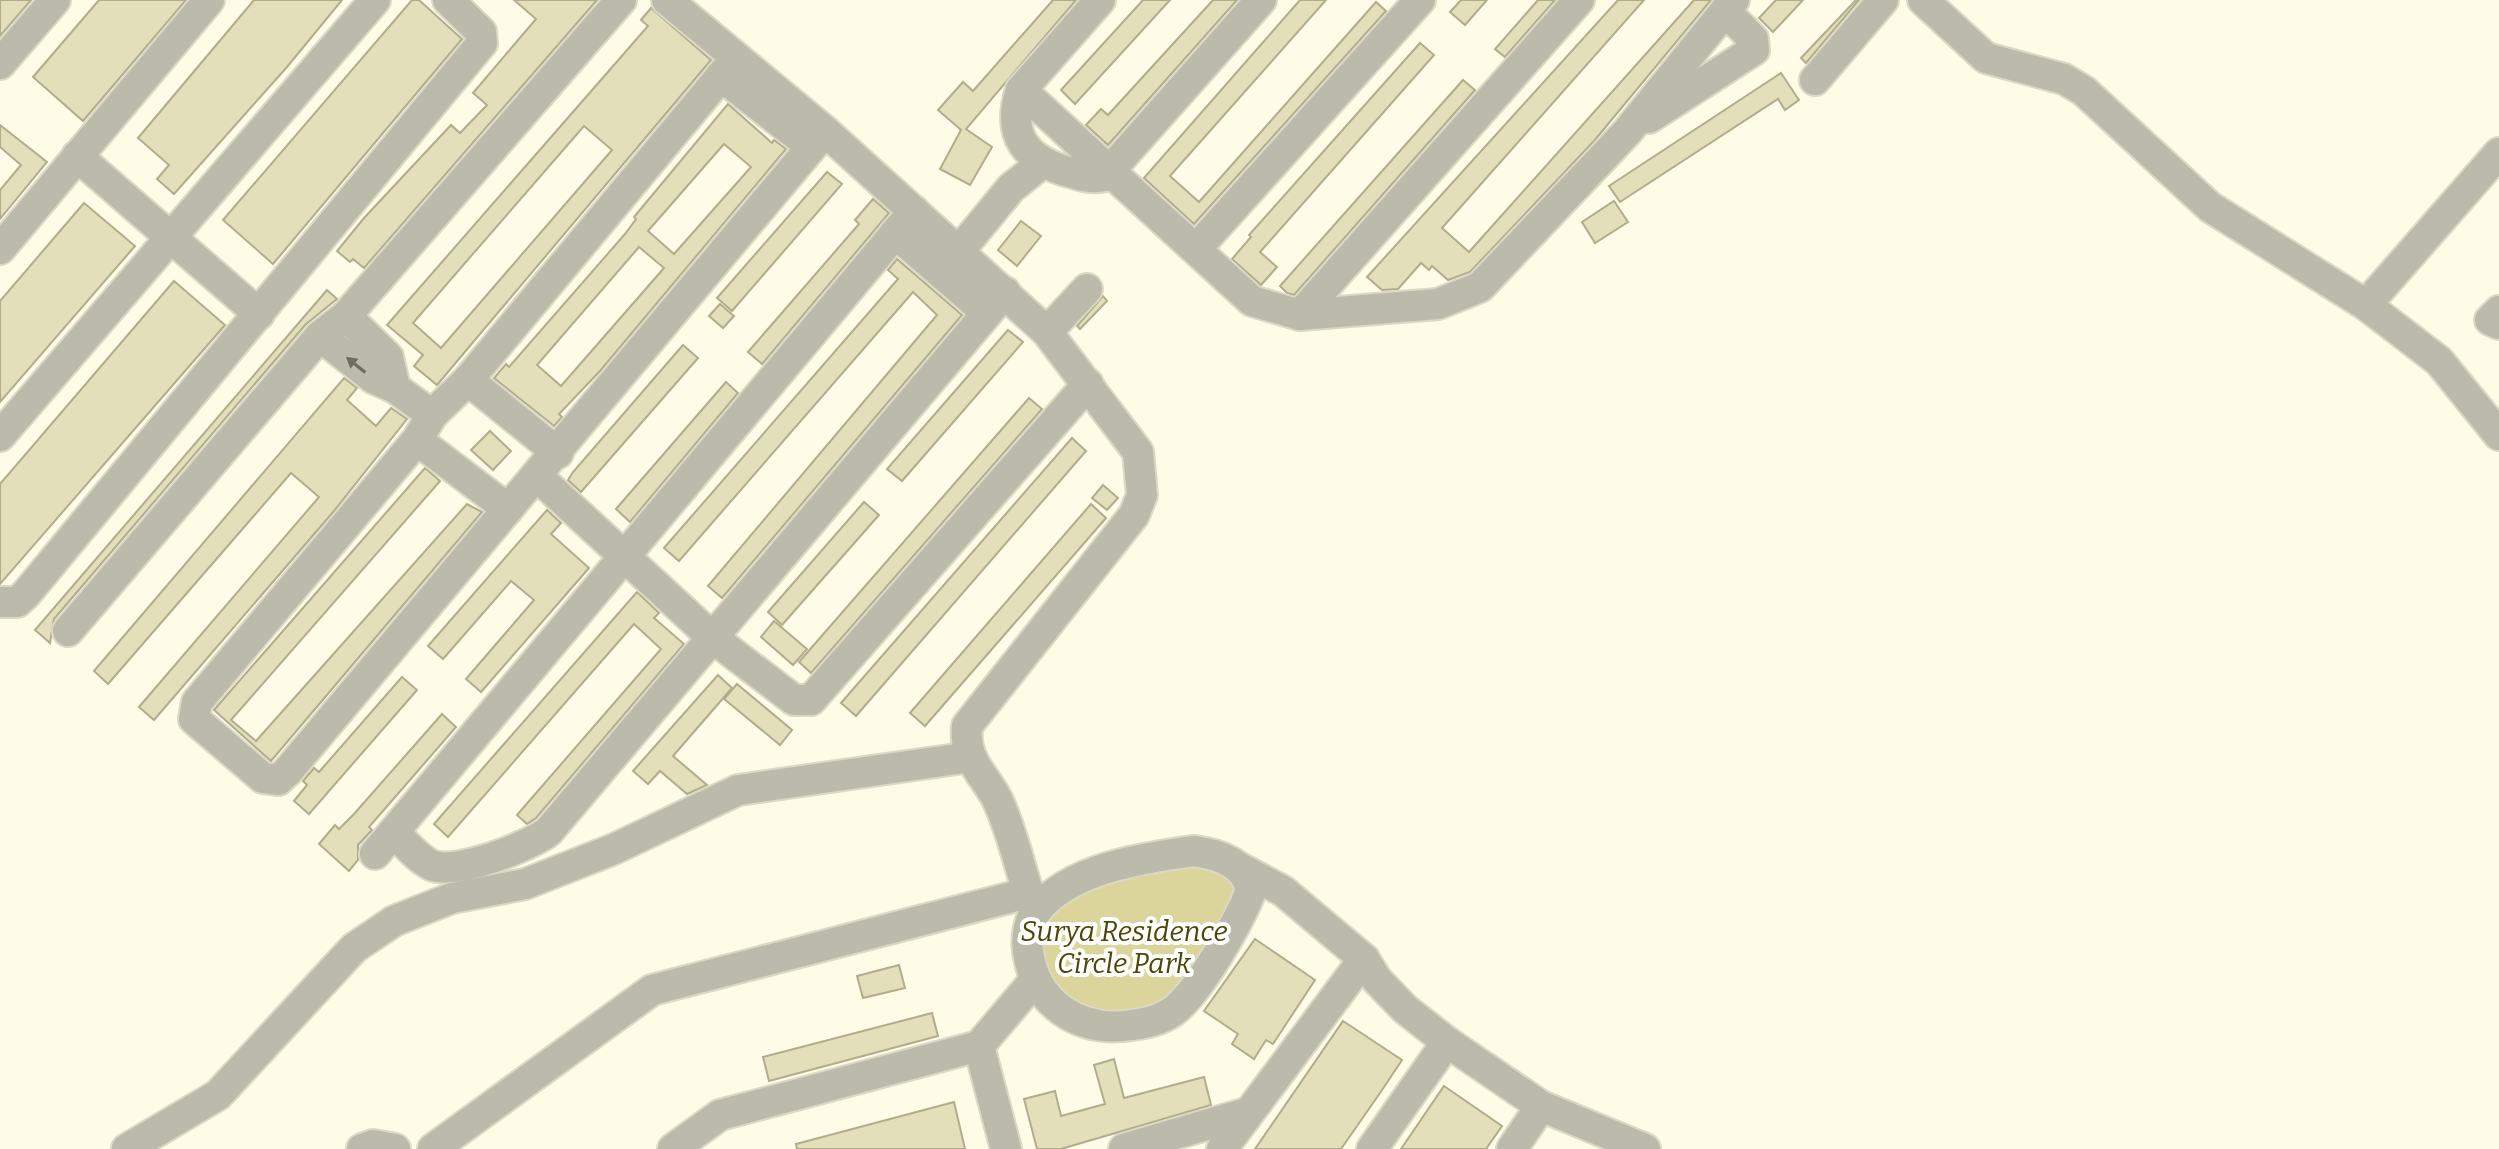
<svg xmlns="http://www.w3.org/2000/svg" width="2499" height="1149" font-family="Bitter,serif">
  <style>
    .green { fill: #dbd49b }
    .building { fill: #e3dfbb; stroke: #b1ad8b; stroke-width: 2; fill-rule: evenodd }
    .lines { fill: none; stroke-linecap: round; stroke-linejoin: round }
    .minor-casing { stroke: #dbd8c4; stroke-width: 34 }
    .minor { stroke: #bcbbab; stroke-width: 30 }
    .oneway { fill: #6e6d5e }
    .labels { text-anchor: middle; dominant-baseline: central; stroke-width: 8; stroke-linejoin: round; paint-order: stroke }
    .park-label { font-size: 28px; font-style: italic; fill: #4e4606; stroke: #fff }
  </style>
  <rect width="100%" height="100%" fill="#fefbe6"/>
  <path class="green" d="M1169 854 1247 875 1164 1016 1053 1005 1035 912Z"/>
  <g class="building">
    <path d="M0 0H31L0 36Z"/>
    <path d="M99 0H186L83 121 33 77Z"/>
    <path d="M254 0H342L287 67 174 194 157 179 169 165 138 138Z"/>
    <path d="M412 0H419L462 39 273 264 223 220Z"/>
    <path d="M514 0H597L364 268 353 259 350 262 337 251 364 218 451 125 460 133 487 105 473 93 536 19Z"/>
    <path d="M1053 0H1076L966 129 992 147 970 185 940 169 961 130 938 110 963 82 973 91Z"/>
    <path d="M1143 0H1170L1075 104 1061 90Z"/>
    <path d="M1213 0H1237L1108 145 1086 125 1101 109 1108 115Z"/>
    <path d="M1300 0H1326L1170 176 1199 202 1376 2 1386 11 1194 224 1144 178Z"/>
    <path d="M1461 0H1487L1465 25 1450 12Z"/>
    <path d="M1538 0H1555L1505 57 1495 49Z"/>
    <path d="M1618 0H1644L1442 228 1469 252 1694 0H1711L1594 141 1470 272 1448 280 1432 266 1429 270 1421 263 1398 289 1382 290 1367 277Z"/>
    <path d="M1776 0H1803L1773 32 1759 18Z"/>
    <path d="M1856 0H1859L1806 63 1801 58Z"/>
    <path d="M651 8 711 60 437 385 414 366 423 355 387 325 648 26 641 20ZM584 126 612 150 441 348 413 323Z"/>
    <path d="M1420 43 1434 55 1260 252 1277 267 1261 285 1232 259 1251 237 1249 235Z"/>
    <path d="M1781 73 1799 100 1785 110 1778 99 1620 202 1609 186Z"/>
    <path d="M1463 80 1475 90 1294 295 1287 293 1280 286Z"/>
    <path d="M728 104 772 143 774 140 786 149 600 371 559 414 562 417 554 426 494 378 506 364 509 367 625 234 636 219 634 217ZM724 144 751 167 674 254 648 231ZM639 247 664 268 561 386 537 365Z"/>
    <path d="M0 125 47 162 0 219V190L21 165 0 147Z"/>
    <path d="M827 172 842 184 732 311 717 298Z"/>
    <path d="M873 199 889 213 762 364 748 352 859 224 855 220Z"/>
    <path d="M1614 201 1628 222 1595 243 1582 222Z"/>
    <path d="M84 203 135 246 0 402V301Z"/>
    <path d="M1021 221 1041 236 1017 266 998 250Z"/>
    <path d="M897 259 962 315 722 598 708 586 937 315 913 292 679 561 664 548 898 279 888 270Z"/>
    <path d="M174 281 225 325 0 584V484Z"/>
    <path d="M327 290 337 299 306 324 54 619 50 643 35 630Z"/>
    <path d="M1103 296 1107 301 1080 329 1077 326Z"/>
    <path d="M720 304 734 316 723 328 709 316Z"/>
    <path d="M1008 330 1023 342 902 481 887 469Z"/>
    <path d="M683 345 698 358 581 492 568 480 573 472Z"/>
    <path d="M344 378 357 388 347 400 376 426 391 408 407 419 334 511 154 720 139 707 319 497 291 473 108 684 94 671Z"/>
    <path d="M726 382 738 393 630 522 616 509Z"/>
    <path d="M1029 398 1042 409 811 673 799 662Z"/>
    <path d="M490 431 511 451 493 470 471 450Z"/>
    <path d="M1072 438 1086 451 856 716 841 703Z"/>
    <path d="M425 468 440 481 231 720 256 741 467 504 482 512 271 761 214 710Z"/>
    <path d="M1103 485 1118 498 1107 510 1092 498Z"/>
    <path d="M864 502 879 515 782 625 768 612Z"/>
    <path d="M1091 504 1106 518 925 726 910 713Z"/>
    <path d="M547 510 561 523 551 534 589 568 481 692 466 679 534 600 511 581 443 659 428 646Z"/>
    <path d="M637 592 659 613 654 618 684 644 536 818 527 824 517 815 661 649 634 624 448 837 434 824Z"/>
    <path d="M774 621 807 649 793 665 761 637Z"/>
    <path d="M718 675 732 688 673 756 707 785 687 794 660 771 648 784 633 771Z"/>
    <path d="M402 677 417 690 309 814 294 801 307 785 303 781 314 768 319 772Z"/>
    <path d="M737 684 792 730 780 745 724 699Z"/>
    <path d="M442 714 456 727 369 827 372 830 358 845V860L349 871 319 844 335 825 339 829 354 814Z"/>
    <path d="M1255 939 1315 980 1273 1044 1266 1040 1254 1059 1232 1044 1238 1034 1204 1011Z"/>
    <path d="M899 965 905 988 863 998 857 976Z"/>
    <path d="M932 1013 938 1036 769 1081 763 1057Z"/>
    <path d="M1343 1021 1402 1060 1380 1093 1341 1149H1255Z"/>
    <path d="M1114 1059 1124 1098 1204 1077 1211 1105 1061 1149H1037L1024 1099 1055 1091 1061 1116 1105 1104 1094 1065Z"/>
    <path d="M1444 1086 1502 1126 1486 1149H1401Z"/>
    <path d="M954 1102 965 1149H797L796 1144Z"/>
  </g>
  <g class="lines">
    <g class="minor-casing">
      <g id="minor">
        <path d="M667 0 825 131 1047 332 1138 452 1142 495 1134 515 967 726C964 762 983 772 997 799 1014 834 1021 876 1035 912"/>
        <path d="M1100 0 1021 90 1252 301 1300 315 1579 0"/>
        <path d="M1923 0 1986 58 2064 79 2084 91 2210 207 2366 305 2439 361 2499 435"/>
        <path d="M736 58 468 380 432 415 417 440 197 702 194 719 263 778 278 780 287 772 825 131"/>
        <path d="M0 64 55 0"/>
        <path d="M721 76 811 146"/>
        <path d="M1815 80 1883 0"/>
        <path d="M1021 90C1006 136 1026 160 1069 172 1083 176 1090 179 1105 176L1261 0"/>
        <path d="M1649 118 1754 50 1753 39 1725 11"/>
        <path d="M77 156 259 314"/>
        <path d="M895 233 986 312"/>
        <path d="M0 249 209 0"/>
        <path d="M1196 249 1420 0"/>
        <path d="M960 250 1011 188 1041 164"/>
        <path d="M2366 305 2499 153"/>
        <path d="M2499 311 2490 320 2499 324"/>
        <path d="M1300 315 1438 304 1480 287 1627 132 1734 0"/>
        <path d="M346 316 388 357 395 388"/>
        <path d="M1047 332 1087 289"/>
        <path d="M320 336 373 378 395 388 432 415"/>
        <path d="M468 380 558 453"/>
        <path d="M0 436 375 0"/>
        <path d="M417 440 508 509"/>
        <path d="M538 477 713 638 794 700H811L1088 384"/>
        <path d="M0 602H17L26 594 482 43 481 32 448 0"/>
        <path d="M68 631 320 336 346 316 621 0"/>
        <path d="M394 832C405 843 417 858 431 865 455 876 527 847 548 832L1005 292"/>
        <path d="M1193 851C1218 854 1247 863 1251 891 1238 923 1203 985 1177 1008 1165 1019 1148 1023 1132 1025 1080 1033 1035 1005 1028 951 1026 938 1029 920 1037 910 1071 868 1143 858 1193 851Z"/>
        <path d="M375 854 914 211"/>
        <path d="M1238 867 1283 891 1364 959 1377 980 1405 1009 1447 1042 1541 1106 1645 1149"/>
        <path d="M979 1046 1006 1149"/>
        <path d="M127 1149 218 1095 354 948 394 921 452 898 525 884 614 849 738 790 971 757"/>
        <path d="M362 1149 373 1145 395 1149"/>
        <path d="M433 1149 652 990 1028 893"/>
        <path d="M673 1149 720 1115 979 1046 1035 980"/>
        <path d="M1124 1149 1247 1113"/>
        <path d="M1222 1149 1364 959"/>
        <path d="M1372 1149 1447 1042"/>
        <path d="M1512 1149 1541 1106"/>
      </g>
    </g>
    <use href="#minor" class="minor"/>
  </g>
  <defs><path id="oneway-solid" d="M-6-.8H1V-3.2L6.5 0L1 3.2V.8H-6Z" transform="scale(2)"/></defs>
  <use class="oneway" href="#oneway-solid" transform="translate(356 365) rotate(-141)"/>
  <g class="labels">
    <g class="park-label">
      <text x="1124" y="931">Surya Residence<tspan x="1124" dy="32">Circle Park</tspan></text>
    </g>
  </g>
</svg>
